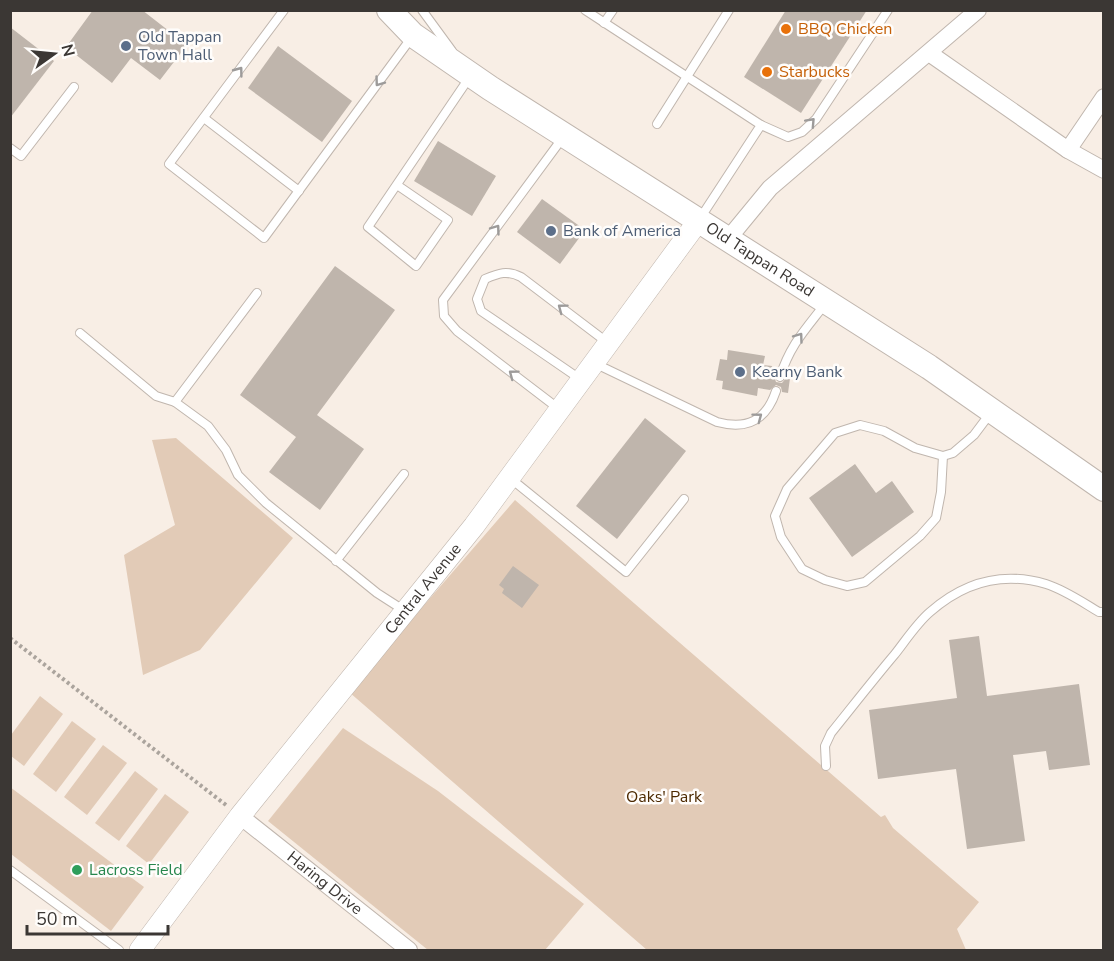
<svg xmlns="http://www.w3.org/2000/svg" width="1114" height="961" font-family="'Nunito Sans',sans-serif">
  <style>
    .green { fill: #e2cbb7 }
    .building { fill: #bfb5ac }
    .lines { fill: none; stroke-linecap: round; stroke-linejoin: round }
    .service-casing { stroke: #c0b6ae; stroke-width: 10 }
    .minor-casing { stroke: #c0b6ae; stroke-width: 18 }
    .tertiary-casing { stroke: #c0b6ae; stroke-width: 22 }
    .secondary-casing { stroke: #c0b6ae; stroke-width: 26 }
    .path { stroke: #aba49d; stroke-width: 4; stroke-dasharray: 3 3; stroke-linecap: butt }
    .service { stroke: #fff; stroke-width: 8 }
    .minor { stroke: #fff; stroke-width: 16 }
    .tertiary { stroke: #fff; stroke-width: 21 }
    .secondary { stroke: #fff; stroke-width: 24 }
    .oneway { stroke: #9d9b9a }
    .food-dot { fill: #e8710a; stroke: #fffdfb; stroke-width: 2 }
    .service-dot { fill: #5c6f8a; stroke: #fffdfb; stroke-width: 2 }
    .leisure-dot { fill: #2e9e5b; stroke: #fffdfb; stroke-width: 2 }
    .labels { text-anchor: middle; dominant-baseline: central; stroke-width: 5; stroke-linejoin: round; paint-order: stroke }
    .food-label { font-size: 16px; fill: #c56008; stroke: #fffdfb; text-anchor: start }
    .service-label { font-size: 16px; fill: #4e5e75; stroke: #fffdfb; text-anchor: start }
    .street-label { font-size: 16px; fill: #3b3734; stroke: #fffdfb }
    .park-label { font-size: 16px; fill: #4c2900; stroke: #fffdfb }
    .leisure-label { font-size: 16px; fill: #27864d; stroke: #fffdfb; text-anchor: start }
  </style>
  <rect width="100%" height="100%" fill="#f8eee5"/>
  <g class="green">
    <path d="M176 438 293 538 200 650 143 675 124 555 175 525 152 440Z"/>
    <path d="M515 500 881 817 885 815 893 828 979 902 957 929 966 950H647L349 692Z"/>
    <path d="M40 696 63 714 24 766 11 756V735Z"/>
    <path d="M72 721 96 739 56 792 33 774Z"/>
    <path d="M343 728 438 791 584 904 545 950H428L268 821Z"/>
    <path d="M103 745 127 763 87 815 64 797Z"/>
    <path d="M135 771 158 789 119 841 95 823Z"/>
    <path d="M10 787 144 887 111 931 11 854Z"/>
    <path d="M165 794 189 812 149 864 126 846Z"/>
  </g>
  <g class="building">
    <path d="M93 10H142L187 45 160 80 131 58 112 83 66 47Z"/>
    <path d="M786 10H867L801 113 744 77Z"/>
    <path d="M10 27 54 61 10 118Z"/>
    <path d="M278 46 352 101 322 142 248 88Z"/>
    <path d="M438 141 496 176 472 216 414 181Z"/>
    <path d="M542 199 585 230 560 264 517 232Z"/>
    <path d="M335 266 395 310 317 415 364 449 320 510 269 472 296 437 240 395Z"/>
    <path d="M728 350 765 356 763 365 772 366 770 375 774 376 776 382 782 383 786 378H790L788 393 782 392 781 387 776 385 770 390 758 388 757 396 722 389 723 381 716 380 720 359 727 360Z"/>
    <path d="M645 418 686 451 617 539 576 506Z"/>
    <path d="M855 464 876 493 892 481 914 512 852 557 809 498Z"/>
    <path d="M513 566 539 585 522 608 502 593 504 589 499 585Z"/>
    <path d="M979 636 987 696 1079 684 1090 765 1049 770 1046 751 1013 755 1025 841 967 849 956 769 878 779 869 710 957 698 949 640Z"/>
  </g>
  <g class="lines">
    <g class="service-casing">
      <g id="service">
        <path d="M284 10 169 164 264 238 412 37"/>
        <path d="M422 10 452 51"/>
        <path d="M585 10 761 125 699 220"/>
        <path d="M604 23 613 10"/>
        <path d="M204 118 299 191"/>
        <path d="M657 124 729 10"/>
        <path d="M761 125 788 137 802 132 816 119 888 10"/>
        <path d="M10 148 21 156 74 87"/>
        <path d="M397 185 448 220 416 266 368 227 469 78"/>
        <path d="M257 293 175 402 208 426 226 450 238 475 266 503 377 593 405 611"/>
        <path d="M80 333 156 396 175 402"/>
        <path d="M594 363 717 422C747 430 766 421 776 391"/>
        <path d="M780 377C790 345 805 330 825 304"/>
        <path d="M580 379 481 311 477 299 485 279C499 273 507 270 521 277L608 343"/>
        <path d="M559 409 457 331 444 316 443 300 564 136"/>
        <path d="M943 456 941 492 936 518 920 536 865 582 847 586 825 580 802 569 781 537 775 516 787 489 835 433 860 425 884 431 915 448 943 456 953 453 974 435 992 411"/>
        <path d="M510 478 626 572 684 499"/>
        <path d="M336 561 404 474"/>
        <path d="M826 766 825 746 831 733C852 707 873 680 895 654 906 640 917 623 930 612 964 582 1002 571 1046 584 1065 590 1082 602 1099 612H1104"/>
        <path d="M10 870 119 950"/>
      </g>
    </g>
    <g class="minor-casing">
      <g id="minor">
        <path d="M929 53 1068 150 1104 97"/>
        <path d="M1068 150 1104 170"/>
        <path d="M728 239 770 188 978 10"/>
        <path id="s1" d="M240 816 409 950"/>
      </g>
    </g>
    <g class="tertiary-casing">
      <g id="tertiary">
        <path id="s2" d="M140 950 240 816 474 526 699 220"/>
      </g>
    </g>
    <g class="secondary-casing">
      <g id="secondary">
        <path id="s3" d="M389 10 413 35 490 88 929 367 1104 489"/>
      </g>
    </g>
    <path class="path" d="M10 638 226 805"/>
    <use href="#service" class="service"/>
    <use href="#minor" class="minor"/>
    <use href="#tertiary" class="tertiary"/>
    <use href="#secondary" class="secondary"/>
  </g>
  <defs><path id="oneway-chevron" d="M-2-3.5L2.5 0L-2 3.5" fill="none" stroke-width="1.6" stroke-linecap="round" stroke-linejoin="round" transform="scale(1.5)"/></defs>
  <g class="oneway">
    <use href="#oneway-chevron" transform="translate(239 71) rotate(-53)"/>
    <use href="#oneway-chevron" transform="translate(379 82) rotate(126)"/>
    <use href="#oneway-chevron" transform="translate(811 122) rotate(-47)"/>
    <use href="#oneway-chevron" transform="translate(496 229) rotate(-54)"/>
    <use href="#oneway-chevron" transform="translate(562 308) rotate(-143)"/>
    <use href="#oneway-chevron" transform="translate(799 337) rotate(-54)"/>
    <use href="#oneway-chevron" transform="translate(513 374) rotate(-143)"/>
    <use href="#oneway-chevron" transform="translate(758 417) rotate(-37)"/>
  </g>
  <g class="food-dot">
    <circle cx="786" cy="29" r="6"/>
    <circle cx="767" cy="72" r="6"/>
  </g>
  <g class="service-dot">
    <circle cx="126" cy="46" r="6"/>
    <circle cx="551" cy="231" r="6"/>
    <circle cx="740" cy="372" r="6"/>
  </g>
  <circle class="leisure-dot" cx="77" cy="870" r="6"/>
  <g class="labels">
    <g class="food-label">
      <text x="798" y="29">BBQ Chicken</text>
      <text x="779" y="72">Starbucks</text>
    </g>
    <g class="service-label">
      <text x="138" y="37">Old Tappan<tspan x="138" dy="18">Town Hall</tspan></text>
      <text x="563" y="231">Bank of America</text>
      <text x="752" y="372">Kearny Bank</text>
    </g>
    <g class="street-label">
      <text stroke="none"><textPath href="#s3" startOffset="448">Old Tappan Road</textPath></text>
      <text stroke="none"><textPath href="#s2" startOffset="459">Central Avenue</textPath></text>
      <text stroke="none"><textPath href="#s1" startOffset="108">Haring Drive</textPath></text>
    </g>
    <g class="park-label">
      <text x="664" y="797">Oaks' Park</text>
    </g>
    <g class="leisure-label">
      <text x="89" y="870">Lacross Field</text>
    </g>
  </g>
  <rect width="1114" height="961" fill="none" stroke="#3b3734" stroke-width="24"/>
  <g transform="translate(54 54) rotate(75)" stroke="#fffdfb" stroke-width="4.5" paint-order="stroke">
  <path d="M0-4.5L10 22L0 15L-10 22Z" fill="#3b3734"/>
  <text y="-9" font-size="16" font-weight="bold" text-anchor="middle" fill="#3b3734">N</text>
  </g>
  <path d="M27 925v9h141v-9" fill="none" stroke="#3b3734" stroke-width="3"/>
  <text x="36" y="925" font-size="18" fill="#3b3734" stroke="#fffdfb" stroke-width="4.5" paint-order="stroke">50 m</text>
</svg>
